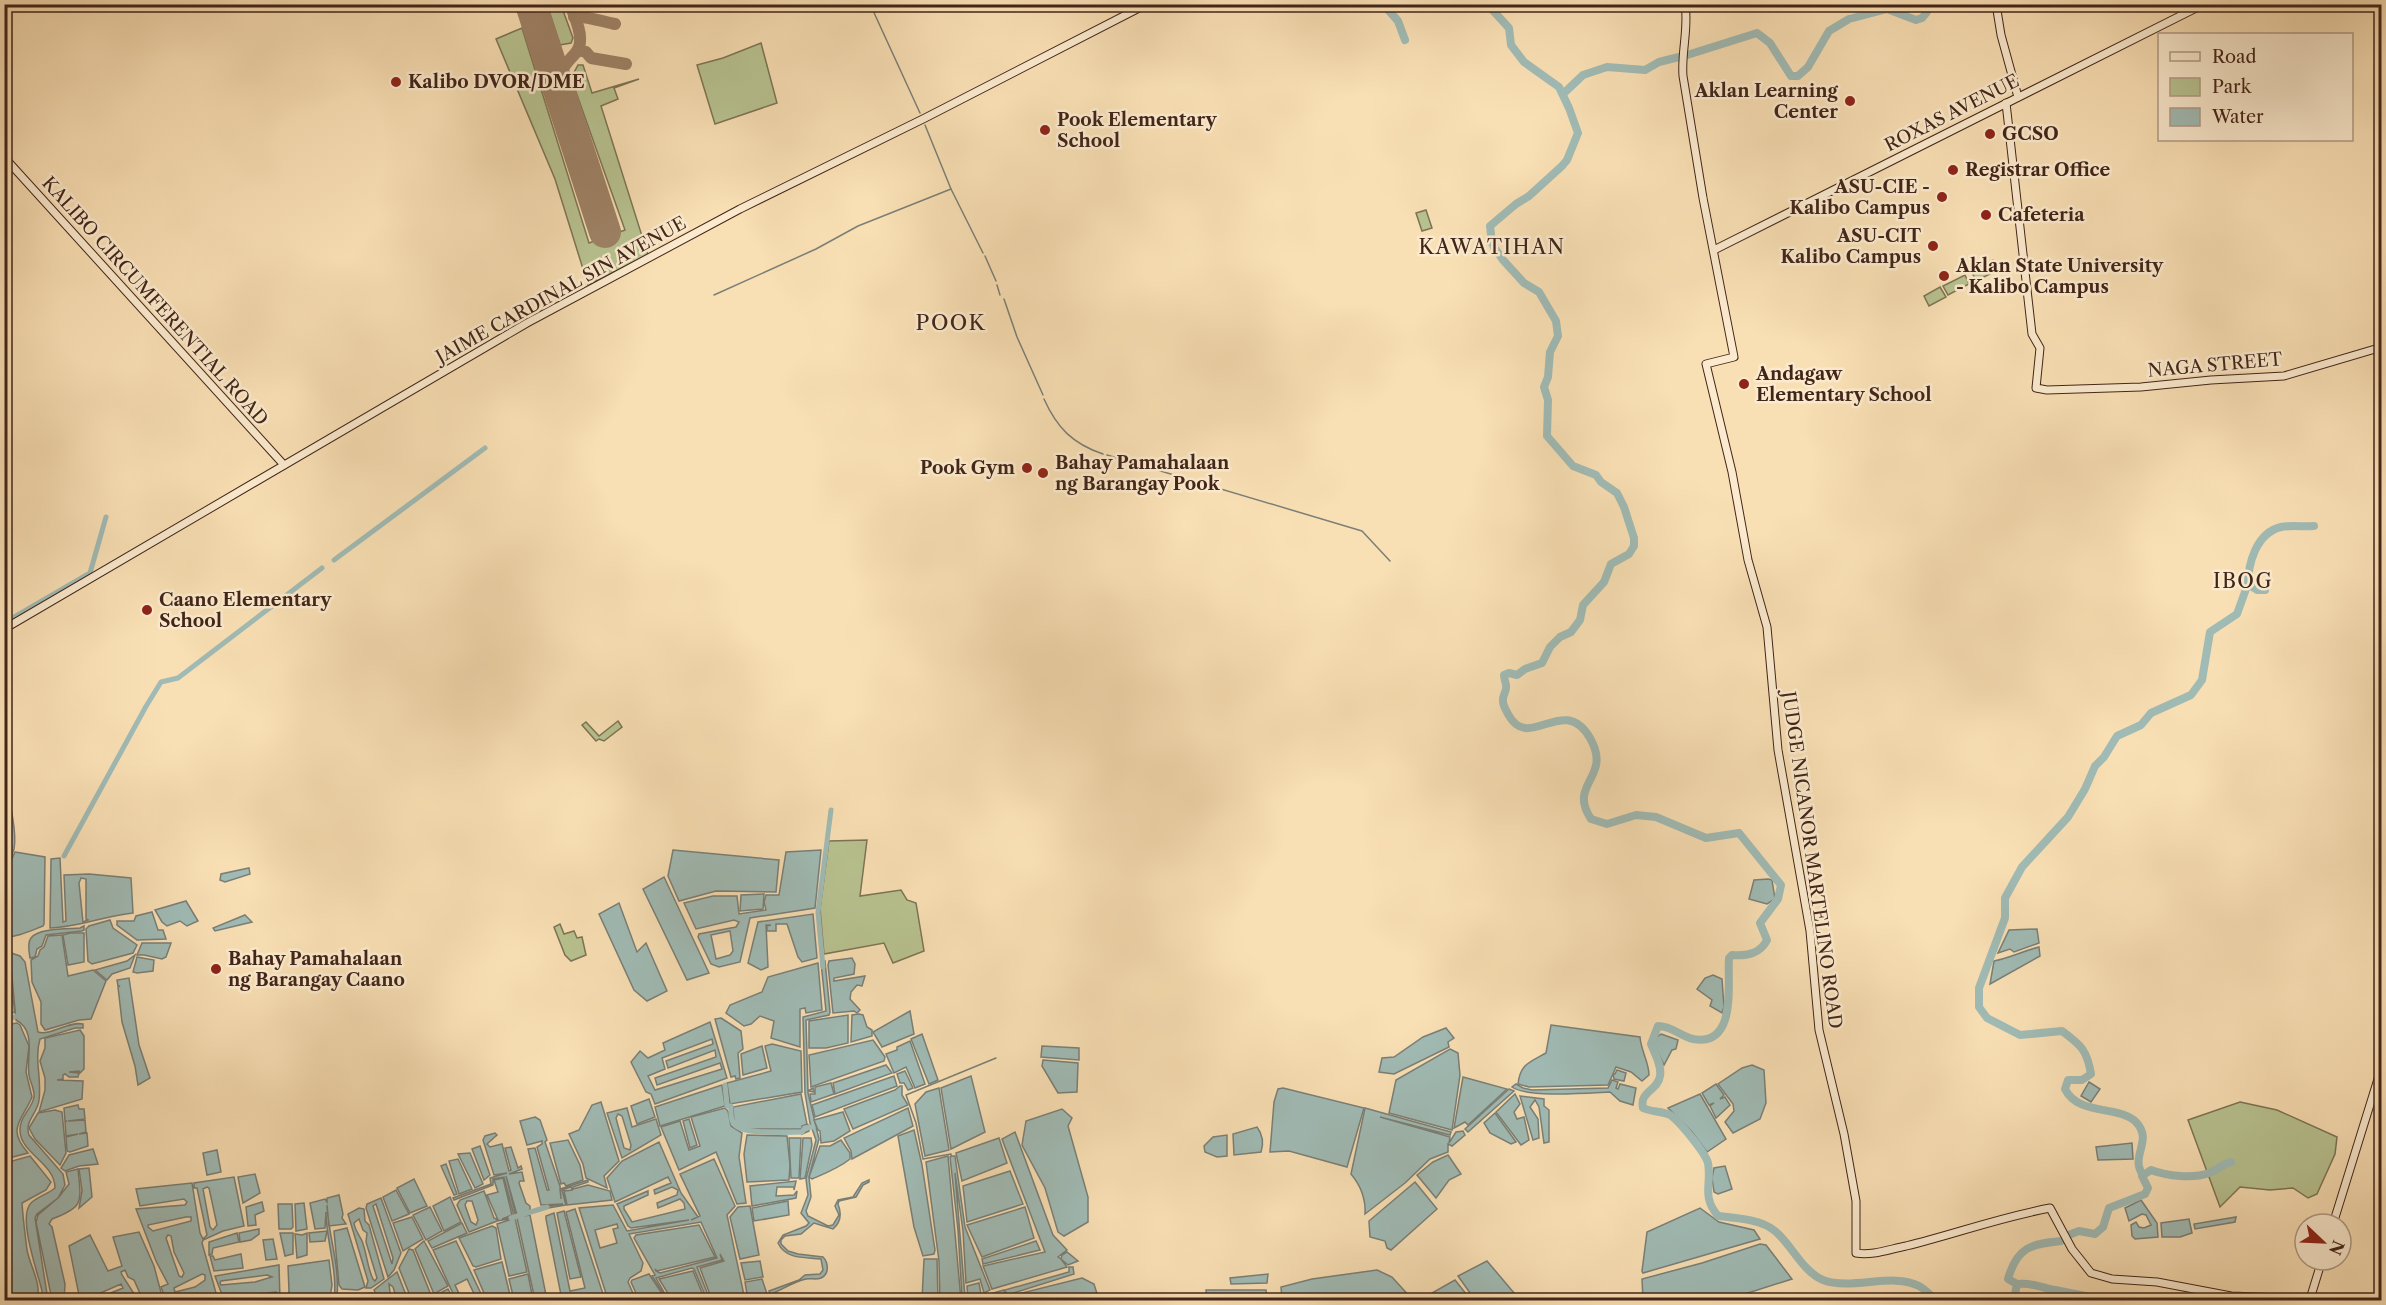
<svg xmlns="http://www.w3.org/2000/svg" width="2386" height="1305" font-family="'Libre Caslon Text',serif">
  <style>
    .green { fill: #b8c391; stroke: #7d7455; stroke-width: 1.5 }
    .water { fill: #a0bbb5; stroke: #7a7f77; stroke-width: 1.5; fill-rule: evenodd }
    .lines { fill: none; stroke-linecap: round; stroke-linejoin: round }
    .stream { stroke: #7a7f77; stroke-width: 1.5 }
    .canal { stroke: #a0bbb5; stroke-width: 5 }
    .river { stroke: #a0bbb5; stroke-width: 8 }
    .taxiway { stroke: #9e8266; stroke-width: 12 }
    .runway { stroke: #9e8266; stroke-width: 32 }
    .secondary-casing { stroke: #422519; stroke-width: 9 }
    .secondary { stroke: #fbeace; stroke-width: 7 }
    .poi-dot { fill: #8f2418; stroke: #fbeace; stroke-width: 2 }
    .labels { text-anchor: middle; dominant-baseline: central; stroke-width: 5; stroke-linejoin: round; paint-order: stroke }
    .poi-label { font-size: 18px; font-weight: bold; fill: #422519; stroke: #fbeace; text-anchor: start }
    .street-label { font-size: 18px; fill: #422519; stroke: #fbeace }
    .neighbourhood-label { font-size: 20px; letter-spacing: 1.5px; fill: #422519; stroke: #fbeace }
    .quarter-label { font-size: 21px; letter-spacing: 1.5px; fill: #422519; stroke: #fbeace }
  </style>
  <rect width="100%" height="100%" fill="#f9dfb4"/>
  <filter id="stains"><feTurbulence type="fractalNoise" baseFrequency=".00333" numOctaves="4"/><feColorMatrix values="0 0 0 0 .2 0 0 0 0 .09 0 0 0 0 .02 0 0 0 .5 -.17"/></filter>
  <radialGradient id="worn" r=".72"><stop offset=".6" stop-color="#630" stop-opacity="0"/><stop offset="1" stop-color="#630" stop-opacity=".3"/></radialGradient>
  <g class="green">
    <path d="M547 5H561L573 38 571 43 560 45Z"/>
    <path d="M522 28 589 243 625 230 571 78 578 65H583L592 93 639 79 614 88 618 99 601 106 648 255 588 285 555 179 496 39Z"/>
    <path d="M761 43 777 103 715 124 697 65 723 58Z"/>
    <path d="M1426 210 1432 228 1422 231 1416 213Z"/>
    <path d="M1993 260 1998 270 1976 281 1971 270Z"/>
    <path d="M1965 275 1969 284 1948 295 1943 286Z"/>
    <path d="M1940 287 1946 297 1929 306 1924 296Z"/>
    <path d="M618 721 622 727 604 741 599 739 596 741 582 725 586 722 599 736Z"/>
    <path d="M867 840 860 896 901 890 907 900 916 903 924 951 893 963 884 943 824 954 820 909 829 841Z"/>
    <path d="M560 924 564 934 574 931 577 938 582 937 586 955 571 961 565 955 554 927Z"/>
    <path d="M2240 1102 2277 1110 2337 1137 2335 1154 2317 1194 2308 1198 2293 1188 2270 1190 2240 1187 2220 1207 2188 1120Z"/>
  </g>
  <g class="water">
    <path d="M5 699 7 700 9 734 5 739Z"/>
    <path d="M5 785 10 788C8 807 18 829 14 849 12 856 7 864 5 871Z"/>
    <path d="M673 850 779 860 776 892 716 891 679 901 668 876Z"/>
    <path d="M821 850 815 908 750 918 740 962 719 967 711 964 698 937 699 934 736 927 739 922 734 920 696 929 684 903 713 896H737L739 914 766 910 764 902 766 895H779L786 852ZM730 931 733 951 730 955 716 959 711 935Z"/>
    <path d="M15 852 45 857 44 924 43 926C30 931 18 937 4 937L5 874Z"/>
    <path d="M60 858 63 922 66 921 64 875 89 874 131 878 133 913C104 916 79 927 50 928L51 859ZM81 878 86 879V919L88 920 83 922 79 883Z"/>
    <path d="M249 868 250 874 225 882 220 880 221 874Z"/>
    <path d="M664 877 709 973 687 980 643 889Z"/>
    <path d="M1768 879 1772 880 1775 899 1767 904 1749 899 1754 880Z"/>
    <path d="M764 894 763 909 740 911 741 895Z"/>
    <path d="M186 901 198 921 187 926 180 921 167 926 162 922 155 910Z"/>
    <path d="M619 903 637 952 646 943 667 991 647 1001 634 990 599 914Z"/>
    <path d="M152 912 158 930H163L166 939 137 940 117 925V921H134L136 916Z"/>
    <path d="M813 914 817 958 802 962 798 957 787 924H776V931H767V926L771 925H766L768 967 761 970 748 963 758 922Z"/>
    <path d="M245 915 252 922 215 931 213 928Z"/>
    <path d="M110 920 113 928 137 945 133 953 92 964 88 961 86 929 89 926Z"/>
    <path d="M84 926V930L82 931 46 935 42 946 37 949 35 957 30 958C29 952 27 943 31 938 37 928 68 929 80 928Z"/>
    <path d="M2037 929 2039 943 2014 952 2010 949 1998 953 2009 930Z"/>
    <path d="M70 933H84V962L68 965 63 935Z"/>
    <path d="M62 935 68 976 93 970 106 981 91 1019 79 1020 45 1030 41 1024V1002L32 982 31 960 38 956 40 950 44 947 48 936Z"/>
    <path d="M142 943H171L166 957 162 959 144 955H137Z"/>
    <path d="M2039 947 2040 956 1990 984 1994 961C2010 958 2023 951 2039 947Z"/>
    <path d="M5 951 20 956 25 962 38 1032C51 1036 68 1021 83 1024V1028H75L40 1039C34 1059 42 1079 39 1100 38 1113 24 1121 29 1135L63 1174 65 1185 58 1198 69 1184 66 1172 78 1169C81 1202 85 1207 52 1219L49 1224 52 1227 65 1284 64 1300H52L36 1222 38 1215 58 1198 37 1214 35 1218 48 1300H42V1291C38 1273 17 1217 31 1203 37 1197 48 1194 55 1188 55 1163 21 1154 20 1131 19 1117 32 1109 34 1097 35 1090 30 1082 29 1075 26 1056 37 1031 16 1020L11 967 5 963Z"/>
    <path d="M135 955 130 968 112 974 107 980 95 970 127 961Z"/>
    <path d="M137 957 154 960 153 971 137 973 133 972Z"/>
    <path d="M852 958 855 964 854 974 834 978V981L865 976 862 986 857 985 851 992 850 999 860 1010 857 1013 854 1011 833 1013 828 965 829 961Z"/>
    <path d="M825 961 830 1012 829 1015 806 1020 808 1091 813 1088 814 1092 808 1091V1093L819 1139 809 1177 820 1146H830L841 1140 850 1153V1159C839 1168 826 1173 812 1179L809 1177 811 1197 806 1211 808 1216 828 1226 833 1225 839 1215 835 1206 838 1200 853 1197 862 1183 869 1180V1182L863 1185 856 1197 839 1201 838 1204C842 1214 841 1222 833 1229L814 1223 801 1234 785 1236 781 1240V1244L788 1251 798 1254 823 1257C828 1262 830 1274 821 1278 816 1280 811 1278 806 1279 796 1281 784 1288 774 1293L775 1298 777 1300H772L769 1291 799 1280 805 1275 820 1274 823 1270 821 1259C805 1257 786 1260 778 1243L783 1235 806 1226 809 1223 801 1213 808 1195 806 1179 816 1140 810 1123 805 1093 803 1017 826 1011 821 962Z"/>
    <path d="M818 963 822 1010 806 1013 805 1008 800 1009V1047L771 1038 774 1021 760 1016 751 1024 744 1026 726 1013 730 1005 762 992 768 977Z"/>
    <path d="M5 967 9 972 15 1012 5 1015Z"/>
    <path d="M1713 975 1722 979 1724 1007 1722 1013 1710 1006 1712 1000 1697 989 1705 978Z"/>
    <path d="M129 978 139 1045 150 1078 138 1085 135 1066 122 1022 118 987 120 986H118L117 980Z"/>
    <path d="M910 1011 914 1034 882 1047 873 1032Z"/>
    <path d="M859 1014 863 1015 867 1027 872 1030V1036L851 1042 852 1015Z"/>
    <path d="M848 1015V1043L826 1048H809V1021Z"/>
    <path d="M721 1018 741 1031 743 1049 738 1053 740 1078 736 1079 735 1076 731 1077 715 1019Z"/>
    <path d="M710 1022 727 1078 655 1104 651 1094 646 1092 631 1062 640 1051 648 1058 665 1050 663 1043ZM712 1039 713 1044 666 1061 668 1068 715 1050 716 1057 655 1078 657 1085 720 1063 722 1069 655 1090 648 1076 665 1069 662 1058Z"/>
    <path d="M17 1023 20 1025 29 1046 26 1072 32 1097C22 1121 6 1128 28 1153L5 1159V1025Z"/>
    <path d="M1551 1025 1640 1037C1641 1051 1649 1062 1649 1075L1642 1081 1631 1072 1616 1067 1613 1074H1615L1617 1070 1626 1073 1624 1081 1614 1079 1613 1074 1608 1085 1529 1087 1518 1084C1520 1064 1530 1062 1546 1053Z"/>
    <path d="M1446 1028 1454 1038 1448 1042 1449 1047 1394 1074 1379 1072 1382 1058 1394 1057 1423 1037Z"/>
    <path d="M80 1030 84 1036V1069L80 1073 79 1071 69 1072 79 1073 78 1077H69L65 1074 63 1075V1079L57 1080 83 1081 82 1099 39 1112 45 1090V1078L40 1061 45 1048V1038Z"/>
    <path d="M922 1034 938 1080 929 1084 911 1039Z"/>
    <path d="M1661 1034 1678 1040 1676 1049 1672 1050 1664 1065 1654 1044 1657 1037Z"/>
    <path d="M873 1040 885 1057 884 1061 811 1087 809 1055Z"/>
    <path d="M910 1041 925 1084 915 1088 906 1067 894 1073 886 1054 897 1050V1047Z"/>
    <path d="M772 1044 801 1051 802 1092 730 1104 727 1083 771 1071 765 1046Z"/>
    <path d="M762 1046 767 1068 743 1075 741 1054Z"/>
    <path d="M1042 1046 1079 1048V1060L1041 1057Z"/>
    <path d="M1450 1049 1458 1053 1460 1075 1452 1130 1389 1113 1396 1080Z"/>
    <path d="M1043 1060 1078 1063 1077 1092 1058 1093 1042 1066Z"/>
    <path d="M886 1065 892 1073 835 1094 833 1083Z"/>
    <path d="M1752 1065 1764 1070 1766 1103 1760 1119 1733 1133 1725 1122 1734 1111 1733 1104 1718 1084 1742 1068Z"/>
    <path d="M905 1071 913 1088 908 1090 904 1083H900L897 1074Z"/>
    <path d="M894 1076 897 1086 815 1117 812 1105Z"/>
    <path d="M971 1076 985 1132 951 1149 941 1088Z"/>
    <path d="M1463 1077 1507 1089 1468 1125 1465 1122 1454 1128Z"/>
    <path d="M1612 1080 1618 1082 1616 1088 1618 1089 1620 1084 1636 1088 1633 1105 1620 1101 1610 1092C1588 1093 1528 1098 1512 1087L1516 1084 1523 1088 1532 1090 1608 1088Z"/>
    <path d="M2089 1082 2100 1089 2091 1102 2081 1096Z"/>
    <path d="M831 1083 834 1094 811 1102 810 1094H815V1087Z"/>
    <path d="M1716 1084 1724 1095 1720 1099 1725 1097 1730 1105 1716 1118 1710 1106 1714 1103 1709 1105 1702 1093Z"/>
    <path d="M722 1085 725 1106 660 1126 655 1107Z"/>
    <path d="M900 1086H902V1095L908 1105 853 1129 844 1109 895 1090Z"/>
    <path d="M939 1088 949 1150 925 1156 915 1104 926 1092Z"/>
    <path d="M1283 1088 1364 1108 1347 1167 1289 1151 1270 1152 1274 1102 1278 1089Z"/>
    <path d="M1509 1089 1514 1091 1468 1132 1465 1129Z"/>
    <path d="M801 1094 807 1124 802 1126V1129L808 1125 809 1131 802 1134V1129H743L734 1123 733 1107Z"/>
    <path d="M1515 1094 1520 1104 1514 1112 1517 1119 1524 1117 1529 1140 1521 1145 1496 1112Z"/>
    <path d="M1700 1094 1726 1139 1707 1152 1692 1132 1668 1108Z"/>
    <path d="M1520 1096 1544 1099V1106L1549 1110V1142L1544 1143 1539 1107 1535 1100 1530 1107 1538 1119 1539 1138 1533 1140Z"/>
    <path d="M649 1099 655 1117 637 1124 631 1106Z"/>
    <path d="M601 1102 619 1161 604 1176 607 1188 586 1178 583 1164 569 1134 579 1130 592 1105Z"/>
    <path d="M78 1105 79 1109H84L85 1119 68 1121 85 1120 86 1132 79 1134 87 1133 88 1146 70 1152 67 1151 66 1137 78 1134 66 1136 65 1122 67 1121H65L64 1108Z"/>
    <path d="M627 1108 632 1127 656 1119 661 1135 622 1158 607 1113ZM618 1114 622 1116 631 1145 630 1150 624 1148 616 1118Z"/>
    <path d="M725 1108 728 1111 731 1126 742 1133 739 1157 746 1203 737 1204 716 1152 679 1170 661 1127 680 1121 689 1150 700 1146 691 1117Z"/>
    <path d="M908 1108 913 1126 852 1159 851 1151 844 1138Z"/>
    <path d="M1365 1108 1451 1132 1450 1135 1380 1117 1450 1137 1449 1143 1456 1132 1463 1131 1465 1135 1452 1146 1448 1144V1152L1430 1159 1405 1183 1365 1214C1366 1198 1361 1186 1351 1174Z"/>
    <path d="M1062 1109 1072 1118 1068 1126 1088 1197V1222L1064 1236 1058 1232 1045 1188 1022 1145 1026 1121Z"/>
    <path d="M55 1110 62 1112 66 1153 60 1165 35 1139 29 1128 38 1113Z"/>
    <path d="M843 1112 850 1131 834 1141 821 1143 820 1131 818 1130 814 1120Z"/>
    <path d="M1495 1113 1516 1142 1511 1144 1490 1133 1484 1123Z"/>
    <path d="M535 1117 540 1120 547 1140 545 1142 560 1186 561 1199 560 1189 588 1180V1182L573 1187V1189L588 1185 610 1191 612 1200 567 1205 564 1191 572 1190 571 1187 562 1190 566 1205 542 1209V1207L563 1204 541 1205 528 1149 535 1148 547 1190H549L537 1147 542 1144V1141L527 1145 520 1121Z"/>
    <path d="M689 1119 697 1145 690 1148 683 1121Z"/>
    <path d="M1257 1127C1263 1135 1264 1143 1261 1152L1234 1155 1233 1134Z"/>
    <path d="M914 1130 922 1165 935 1250 934 1254 923 1256 914 1227 898 1136Z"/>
    <path d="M1015 1132 1053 1235 1067 1250 1058 1257 1061 1259 1062 1255 1067 1252 1078 1261 1068 1265 1061 1259 1067 1267 992 1289 983 1266 1045 1252 1002 1139Z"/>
    <path d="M495 1133 497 1135 487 1144 490 1147 502 1144 509 1171 511 1170 505 1148 511 1147 518 1168 521 1166 522 1169 509 1174 522 1172 524 1181H520L519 1183 526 1203 530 1206V1211L517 1215 506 1176 516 1217 530 1215 547 1300H535L517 1218H515L527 1272 509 1276 497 1224 515 1218 497 1221 469 1232 457 1205 460 1200 484 1191 494 1218 498 1220 487 1195 498 1192 494 1180 503 1178 512 1215 502 1219 514 1216 504 1177 493 1179V1185L454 1200 453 1198 491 1184 490 1178 507 1173 494 1175 483 1140 485 1136ZM467 1201H472L478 1220 476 1225 471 1222 465 1205Z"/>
    <path d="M747 1135 787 1136 790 1165 789 1180 747 1182 744 1154Z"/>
    <path d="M1227 1135V1156L1217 1157 1205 1152 1204 1146 1213 1137Z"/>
    <path d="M789 1138H801L799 1178H791Z"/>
    <path d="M803 1138H811L812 1145 805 1178 800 1179Z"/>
    <path d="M999 1138 1007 1163 962 1181 956 1153Z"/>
    <path d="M568 1140 580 1165 583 1180 566 1186 564 1183 561 1184 550 1143Z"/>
    <path d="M659 1142 681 1193 698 1217 691 1220 700 1216 680 1174 714 1159 735 1206 727 1215 745 1300H712L700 1268 724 1261 720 1254 722 1260 697 1267 710 1300H707L694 1269 692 1268 656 1278 668 1299 665 1300V1296L652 1276 655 1275 634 1238 636 1235 699 1225 715 1257 657 1271 655 1269 656 1271 660 1273 717 1258 701 1222 629 1234 643 1263 641 1271 630 1278 628 1282 636 1300H608L579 1208 613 1205 627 1231 689 1220 631 1228 628 1226 617 1204 648 1191V1195L624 1206V1209L632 1222 685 1209 684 1203 680 1199 658 1208 657 1203 677 1195 678 1190 672 1187 655 1194 654 1190 671 1183 668 1177 615 1202 607 1178 622 1161ZM617 1224 618 1228 613 1229 617 1243 600 1248 595 1230Z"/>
    <path d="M2132 1143 2133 1159 2098 1160 2096 1147Z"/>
    <path d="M480 1146 490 1175 484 1180 472 1149Z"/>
    <path d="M93 1149 98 1164 79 1166 65 1171 61 1168 69 1155Z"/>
    <path d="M217 1150 221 1172 207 1175 203 1153Z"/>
    <path d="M470 1153 483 1184 475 1188 458 1154Z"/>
    <path d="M1448 1155 1461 1174 1449 1180 1436 1198 1417 1175 1433 1162Z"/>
    <path d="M30 1156 51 1182 46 1190 22 1203C23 1219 25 1234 27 1250 30 1266 42 1284 37 1300H5V1163Z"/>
    <path d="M948 1156 961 1300H940L939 1261 926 1162Z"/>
    <path d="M952 1156H955L965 1227 990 1290 984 1293 980 1279 966 1283 963 1231 955 1173 965 1297H962L958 1230 950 1157Z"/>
    <path d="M458 1159 472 1189 459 1194 449 1161Z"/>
    <path d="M446 1164 457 1194 454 1195 441 1166Z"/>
    <path d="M1725 1166 1732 1189 1718 1194 1714 1192 1712 1178 1714 1168Z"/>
    <path d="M89 1168 92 1197 79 1208 82 1191 79 1169Z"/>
    <path d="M1010 1171 1023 1204 967 1222 963 1186Z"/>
    <path d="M255 1174 260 1193 243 1203 238 1177Z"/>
    <path d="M234 1177 244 1226 223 1231 203 1240 202 1243 218 1300H203L197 1293 193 1295 195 1300H178L181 1296 179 1294 171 1300H166L161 1287 168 1284 156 1261 136 1209 185 1205 187 1202 184 1199 140 1206 136 1189 192 1183 200 1233 203 1239 207 1235 197 1188H194V1183ZM207 1187 209 1188 217 1225 213 1230 210 1227 203 1189ZM186 1217H191V1221L153 1231 148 1227V1225ZM168 1235 171 1236 174 1252 184 1273 182 1277 179 1276 166 1238ZM202 1274 205 1275V1280L195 1287 175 1292 174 1288Z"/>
    <path d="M414 1179 427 1206 410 1213 397 1188Z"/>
    <path d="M796 1181 794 1190V1187H777L776 1196 794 1195 797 1191 796 1198 752 1206 750 1186Z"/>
    <path d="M1415 1182 1437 1209 1391 1250 1387 1248 1385 1241 1370 1237 1369 1221Z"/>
    <path d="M396 1190 409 1214 392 1221 383 1197Z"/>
    <path d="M339 1195 343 1214 342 1218 346 1224 329 1226 327 1205C328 1234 340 1265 337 1296L372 1293 375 1300H339L337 1297 336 1300H334C338 1271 326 1241 326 1212L325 1228 315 1229 310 1203 325 1199 327 1202V1198Z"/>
    <path d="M450 1197 461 1222 444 1231 433 1206Z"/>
    <path d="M381 1198 401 1253 394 1270 388 1277 366 1208 367 1204ZM376 1204 393 1258 392 1264 373 1206Z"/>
    <path d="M2141 1200 2157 1223 2158 1237 2135 1239 2132 1236 2131 1225 2136 1222 2139 1227 2144 1228 2151 1225 2146 1215 2142 1214 2129 1221 2125 1208Z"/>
    <path d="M788 1201 789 1215 754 1221 752 1208Z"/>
    <path d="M262 1202 264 1211 255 1215 256 1225 248 1226 246 1207Z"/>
    <path d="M304 1203 307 1229 296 1231 295 1204Z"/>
    <path d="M278 1204H292L293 1227 291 1229H279Z"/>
    <path d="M750 1206 759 1255 740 1259 730 1217 738 1207Z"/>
    <path d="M430 1207 442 1231 426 1240 413 1215Z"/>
    <path d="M1025 1207 1034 1238 982 1257 967 1225Z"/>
    <path d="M359 1208 364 1209 365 1221 369 1225 384 1279 371 1288H366L368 1281 348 1214ZM359 1219 363 1230 367 1233 366 1242 377 1278 375 1281 373 1279C367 1267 367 1253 362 1241 359 1235 355 1230 354 1223Z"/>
    <path d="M1700 1208 1719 1222 1754 1230 1760 1239 1643 1273 1642 1271 1647 1232Z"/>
    <path d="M575 1209 605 1300H562L546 1219V1216L554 1213 570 1291 585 1288 566 1212Z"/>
    <path d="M564 1211 581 1277 570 1279 557 1213Z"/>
    <path d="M412 1217 423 1239 403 1251 393 1223Z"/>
    <path d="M2236 1217 2235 1222 2195 1229 2194 1224Z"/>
    <path d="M2189 1219 2192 1233 2180 1237H2162L2161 1223Z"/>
    <path d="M462 1223 467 1233 432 1248 428 1241Z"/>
    <path d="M492 1226 496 1228 501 1259 476 1267 473 1266 459 1238Z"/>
    <path d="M347 1228 365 1287 358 1290 342 1289 339 1285 334 1231Z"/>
    <path d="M259 1229V1234L251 1240 240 1242 239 1233Z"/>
    <path d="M327 1231 325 1241 310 1242 309 1233Z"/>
    <path d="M139 1232 154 1266 163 1300H143L134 1280 128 1277 125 1270 121 1272 122 1275 138 1300H93L123 1288 121 1284 89 1298 88 1300H80L69 1246 90 1235 108 1271 122 1266 113 1237Z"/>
    <path d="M237 1233 239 1242 213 1248 212 1254 209 1255V1242Z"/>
    <path d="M280 1233H293V1254L285 1256Z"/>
    <path d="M307 1233V1255L297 1258 295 1234 302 1235Z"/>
    <path d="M273 1239 277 1259 266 1260 263 1240Z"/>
    <path d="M424 1241 448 1286 434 1294 415 1249Z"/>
    <path d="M456 1241 484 1300H477L467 1279 455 1285 462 1300H456L433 1250Z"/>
    <path d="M1036 1241 1040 1250 983 1264 982 1259Z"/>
    <path d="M1760 1244 1766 1245 1792 1279 1726 1300H1643L1642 1279 1702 1263Z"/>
    <path d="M409 1249 413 1250 433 1300H413L411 1298 399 1268Z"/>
    <path d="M241 1254 243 1268 214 1271 210 1256H213L215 1260Z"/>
    <path d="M924 1259H937L938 1300H922Z"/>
    <path d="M329 1260 332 1285 330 1298 287 1300 289 1291 288 1266Z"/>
    <path d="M760 1261 763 1277 745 1280 741 1263Z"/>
    <path d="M1487 1261 1520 1300H1475L1458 1276Z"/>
    <path d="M502 1262 510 1295 503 1300H487L474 1270Z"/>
    <path d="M279 1265 280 1300H268V1298L278 1297 279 1294 276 1292 235 1296 224 1300 215 1276ZM267 1275 272 1277 255 1282 221 1285 220 1283 221 1281Z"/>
    <path d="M1069 1267H1073L1074 1274 1007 1295 1005 1290 1069 1272Z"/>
    <path d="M1377 1270 1392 1277 1413 1300H1282L1281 1287 1312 1279Z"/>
    <path d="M693 1271 705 1300H672L659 1279Z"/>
    <path d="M397 1272 408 1300H397L393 1287 389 1284 391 1300H379L374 1290Z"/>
    <path d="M528 1274 533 1300H514L509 1279Z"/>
    <path d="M649 1274 663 1295V1300H639L631 1282 632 1280Z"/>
    <path d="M1268 1274 1267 1283 1231 1284 1230 1278Z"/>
    <path d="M1082 1278 1094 1284 1099 1300 998 1299Z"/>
    <path d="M762 1279 769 1300H748L745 1282Z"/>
    <path d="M1455 1280 1471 1300H1427L1425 1297Z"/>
    <path d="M979 1283 981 1294 968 1298 967 1286Z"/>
    <path d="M448 1289 454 1300H436L434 1296Z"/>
    <path d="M1004 1290 1005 1294 985 1300H969Z"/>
    <path d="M1206 1290H1266L1267 1300H1207Z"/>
  </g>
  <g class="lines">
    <g class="stream">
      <path d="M870 4 920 113"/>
      <path d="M925 125 951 189 983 253"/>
      <path d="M985 256 996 281"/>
      <path d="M997 285 1000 295"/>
      <path d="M714 295 816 249 858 226 951 189"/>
      <path d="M1004 299 1017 337 1043 395"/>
      <path d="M1044 399C1057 428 1073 444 1103 454"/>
      <path d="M1107 455 1362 531 1390 561"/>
      <path d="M951 1156V1154L923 1159 916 1123 906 1095 996 1058"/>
    </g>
    <g class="canal">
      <path d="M334 560 485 448"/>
      <path d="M4 623 90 573 106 517"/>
      <path d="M145 708 161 682 178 678 322 568"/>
      <path d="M64 856 144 710"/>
      <path d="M823 967 818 912 831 810"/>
      <path d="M4 1021 22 1014"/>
      <path d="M725 1085 727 1106H731C731 1112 730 1121 735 1125 744 1135 788 1132 802 1132L805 1128 813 1127"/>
      <path d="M511 1218 547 1207"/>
    </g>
    <g class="river">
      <path d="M1383 4 1398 21 1405 40"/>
      <path d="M1487 4 1509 28 1511 45 1524 62 1559 87 1569 108 1578 133 1567 160 1562 166 1529 196 1516 204 1490 226 1492 243"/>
      <path d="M1853 18 1887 9 1916 20 1922 18 1927 12 1926 4"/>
      <path d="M1684 56 1757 33 1770 43 1791 76H1798L1808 67 1829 31 1849 19"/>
      <path d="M1563 94 1583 75 1607 67 1645 70 1659 62 1679 57"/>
      <path d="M1494 247 1503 260 1524 283 1539 292 1556 321 1558 336 1550 352 1548 377 1544 387 1548 400 1547 436 1573 466 1596 475 1601 482 1617 493 1624 507 1634 538V546L1629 554 1611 564 1604 582 1583 605 1580 620 1571 632 1560 637 1550 647 1542 663 1525 669 1517 675 1509 673 1504 675C1504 680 1507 685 1506 688 1506 693 1502 696 1503 701 1503 706 1506 710 1508 714 1529 754 1563 692 1590 738 1613 778 1567 783 1591 819L1607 824 1636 815 1656 817 1706 838 1739 833 1781 885 1778 899 1760 923 1767 940C1760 954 1747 956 1732 955L1729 958C1727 983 1738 1047 1693 1039 1680 1036 1672 1026 1658 1026L1651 1044C1655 1054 1662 1066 1660 1076 1658 1091 1639 1091 1643 1108 1651 1112 1662 1111 1670 1115 1679 1121 1705 1152 1708 1163 1712 1184 1701 1196 1718 1216 1735 1218 1761 1219 1775 1231 1792 1245 1802 1271 1823 1280 1852 1291 1893 1272 1919 1286 1925 1289 1931 1296 1936 1300"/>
      <path d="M2248 584 2257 590H2265"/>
      <path d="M2248 585C2248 564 2256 533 2281 527 2291 525 2303 527 2314 526"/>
      <path d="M2143 1175C2129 1156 2154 1141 2136 1122 2119 1105 2078 1116 2065 1089L2068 1080H2082L2091 1074C2087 1050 2081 1045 2062 1031L2020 1035 1987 1018 1979 1007V988L2005 918V898L2022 867 2068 817 2085 789 2095 766 2104 757 2117 736 2141 725 2151 713 2191 695 2202 680 2210 632 2237 614 2246 589"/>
      <path d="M2066 1236 2079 1231 2095 1234 2103 1227 2109 1208 2145 1194 2148 1188 2142 1176 2151 1170C2167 1176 2193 1179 2209 1173 2217 1170 2222 1164 2231 1162"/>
      <path d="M2017 1284 2008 1279C2017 1247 2031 1244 2061 1241"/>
      <path d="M2011 1300 2015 1294 2017 1284C2033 1282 2040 1288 2055 1290 2071 1293 2087 1296 2103 1300"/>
    </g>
    <g class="taxiway">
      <path d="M574 17C583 15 604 22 615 24"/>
      <path d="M578 50 586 52 591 58 626 64"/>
      <path d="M548 57 558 64 565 63"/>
      <path d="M560 95C555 58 580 60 580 41 581 29 574 16 570 4"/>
    </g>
    <path class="runway" d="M531 4 605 232"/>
    <g class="secondary-casing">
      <g id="secondary">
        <path d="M1685 4C1689 28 1681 52 1683 76L1703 198 1734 357 1706 364 1732 472 1748 560 1767 627 1778 750 1810 931 1819 1030 1844 1134 1856 1201V1253C1872 1256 1890 1249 1906 1246 1955 1234 2001 1217 2050 1208L2072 1249 2091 1273 2112 1279 2157 1282 2231 1296 2310 1299 2322 1260"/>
        <path d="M1996 4 2001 35 2018 97"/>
        <path d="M2006 103 2032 334 2040 348 2036 388 2047 390 2141 387 2211 380 2284 376 2382 347"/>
        <path d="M4 157 284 465"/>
        <path d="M1714 250 2204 4"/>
        <path d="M4 629 527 323 740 209 925 118 1147 4"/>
        <path d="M2333 1224 2382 1066"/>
      </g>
    </g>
    <use href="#secondary" class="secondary"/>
  </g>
  <g class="poi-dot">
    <circle cx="396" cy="82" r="6"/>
    <circle cx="1850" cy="101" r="6"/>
    <circle cx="1045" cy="130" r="6"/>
    <circle cx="1990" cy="134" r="6"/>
    <circle cx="1953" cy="170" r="6"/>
    <circle cx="1942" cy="197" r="6"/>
    <circle cx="1986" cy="215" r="6"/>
    <circle cx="1933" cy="246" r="6"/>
    <circle cx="1944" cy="276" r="6"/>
    <circle cx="1744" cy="384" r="6"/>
    <circle cx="1027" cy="468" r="6"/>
    <circle cx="1043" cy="473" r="6"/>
    <circle cx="147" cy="610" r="6"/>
    <circle cx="216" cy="969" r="6"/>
  </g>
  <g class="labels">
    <g class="poi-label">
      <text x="408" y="82">Kalibo DVOR/DME</text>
      <text x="1838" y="91" text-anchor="end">Aklan Learning<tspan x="1838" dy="21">Center</tspan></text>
      <text x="1057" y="120">Pook Elementary<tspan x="1057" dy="21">School</tspan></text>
      <text x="2002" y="134">GCSO</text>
      <text x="1965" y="170">Registrar Office</text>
      <text x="1930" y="187" text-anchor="end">ASU-CIE -<tspan x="1930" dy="21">Kalibo Campus</tspan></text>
      <text x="1998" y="215">Cafeteria</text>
      <text x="1921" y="236" text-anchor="end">ASU-CIT<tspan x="1921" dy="21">Kalibo Campus</tspan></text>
      <text x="1956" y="266">Aklan State University<tspan x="1956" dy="21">- Kalibo Campus</tspan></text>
      <text x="1756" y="374">Andagaw<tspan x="1756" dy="21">Elementary School</tspan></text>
      <text x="1055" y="463">Bahay Pamahalaan<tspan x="1055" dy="21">ng Barangay Pook</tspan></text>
      <text x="1015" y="468" text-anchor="end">Pook Gym</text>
      <text x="159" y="600">Caano Elementary<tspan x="159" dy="21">School</tspan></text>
      <text x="228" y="959">Bahay Pamahalaan<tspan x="228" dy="21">ng Barangay Caano</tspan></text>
    </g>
    <g class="street-label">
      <text transform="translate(1952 113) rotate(-27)">ROXAS AVENUE</text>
      <text transform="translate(561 290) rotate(-29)">JAIME CARDINAL SIN AVENUE</text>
      <text transform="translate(155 301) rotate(48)">KALIBO CIRCUMFERENTIAL ROAD</text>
      <text transform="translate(2215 365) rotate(-5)">NAGA STREET</text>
      <text transform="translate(1812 860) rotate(82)">JUDGE NICANOR MARTELINO ROAD</text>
    </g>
    <g class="neighbourhood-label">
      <text x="1492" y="247">KAWATIHAN</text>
      <text x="2243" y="581">IBOG</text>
    </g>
    <g class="quarter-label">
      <text x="951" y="322">POOK</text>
    </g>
  </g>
  <rect width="2386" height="1305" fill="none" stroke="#f9dfb4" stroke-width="24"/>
  <rect x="6" y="6" width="2374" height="1293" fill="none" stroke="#422519" stroke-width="3"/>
  <rect x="12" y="12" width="2362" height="1281" fill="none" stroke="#422519" stroke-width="1.5"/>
  <rect x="2158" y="33" width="195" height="108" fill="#fbeace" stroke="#b19b86" stroke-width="1.5"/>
  <rect x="2170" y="52" width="30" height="9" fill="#fbeace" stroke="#b19b86" stroke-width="1.5"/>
  <text x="2212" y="63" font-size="18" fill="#422519">Road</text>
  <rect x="2170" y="78" width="30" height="18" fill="#b8c391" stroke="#b19b86" stroke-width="1.5"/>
  <text x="2212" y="93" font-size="18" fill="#422519">Park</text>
  <rect x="2170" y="108" width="30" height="18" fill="#a0bbb5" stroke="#b19b86" stroke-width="1.5"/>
  <text x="2212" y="123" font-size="18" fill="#422519">Water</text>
  <g transform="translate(2323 1242) rotate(113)"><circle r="28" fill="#fbeace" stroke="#b19b86" stroke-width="1.5"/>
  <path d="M0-4.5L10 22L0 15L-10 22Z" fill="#8f2418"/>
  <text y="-9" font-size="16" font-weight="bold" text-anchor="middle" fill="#422519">N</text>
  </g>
  <rect width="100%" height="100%" filter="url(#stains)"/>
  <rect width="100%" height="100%" fill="url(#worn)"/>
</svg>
